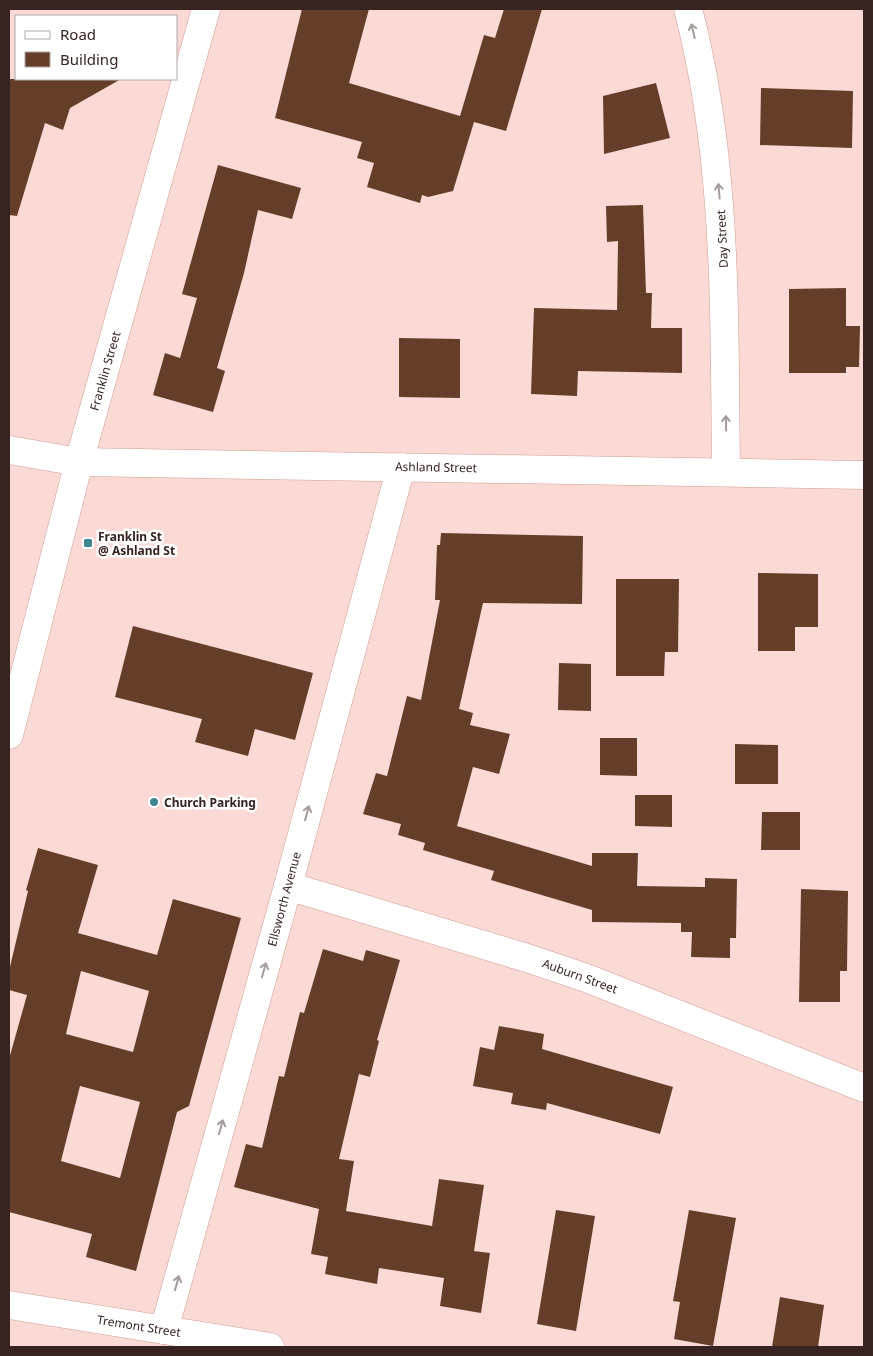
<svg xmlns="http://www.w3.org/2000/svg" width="873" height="1356" font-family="'Noto Sans',sans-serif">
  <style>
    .building { fill: #653e2a; fill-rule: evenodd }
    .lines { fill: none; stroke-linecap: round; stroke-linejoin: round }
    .minor-casing { stroke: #d09c94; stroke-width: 29 }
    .tertiary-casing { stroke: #d09c94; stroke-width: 29 }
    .primary-casing { stroke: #d09c94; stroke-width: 29 }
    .minor { stroke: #fff; stroke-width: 28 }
    .tertiary { stroke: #fff; stroke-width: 28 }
    .primary { stroke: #fff; stroke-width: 28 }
    .oneway { stroke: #a59c9b }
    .poi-dot { fill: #408690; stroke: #fff; stroke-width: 2 }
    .labels { text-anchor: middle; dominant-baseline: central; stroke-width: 5; stroke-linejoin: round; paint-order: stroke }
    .street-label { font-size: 12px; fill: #372320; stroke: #fff }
    .poi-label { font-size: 12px; font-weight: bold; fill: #372320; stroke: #fff; text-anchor: start }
  </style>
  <rect width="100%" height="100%" fill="#fbdad5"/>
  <g class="building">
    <path d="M302 9H369L349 83 460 116 484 35 495 38 504 9H542L506 131 474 122 453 191 428 197 422 195 420 203 367 187 374 163 357 158 362 142 275 118Z"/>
    <path d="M9 79H121L70 108 63 130 45 123 17 216 9 215Z"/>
    <path d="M656 83 670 138 604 154 603 96Z"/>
    <path d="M761 88 853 91 852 148 760 145Z"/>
    <path d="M218 165 301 188 292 219 258 210 244 273 217 368 225 371 213 412 153 395 165 353 180 358 197 298 182 294Z"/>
    <path d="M643 205 646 293H652L651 328H682V373L578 371 577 396 531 394 534 308 617 310 618 241 607 242 606 206Z"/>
    <path d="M846 288V326H860L859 367H846V373H789V289Z"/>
    <path d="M399 338 460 339V398L399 397Z"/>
    <path d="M441 533 583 536 582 604 483 603 459 709 473 713 470 725 510 734 499 774 473 767 457 826 592 866V853H638L637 886 705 887V878L737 879 736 938H730V958L691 957 692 932H681V923L592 922V910L491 880 494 871 423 850 425 843 398 835 401 824 363 814 376 773 387 776 407 696 421 700 440 600H435L437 545H440Z"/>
    <path d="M758 573 818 574V627H795V651H758Z"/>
    <path d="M616 579H679L678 652H665L664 676H616Z"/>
    <path d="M133 626 313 673 295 740 255 729 248 756 195 742 202 719 115 697Z"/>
    <path d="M559 663 591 664V711L558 710Z"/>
    <path d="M600 738H637V776L600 775Z"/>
    <path d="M735 744 778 745V784H735Z"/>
    <path d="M635 795H672V827L635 826Z"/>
    <path d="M762 812H800V850H761Z"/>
    <path d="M38 848 98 865 78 933 157 955 173 899 241 918 189 1106 177 1112 136 1271 86 1257 92 1234 9 1212V1059L27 995 9 990V971L28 891 26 890ZM81 971 149 991 133 1052 66 1034ZM80 1086 140 1102 120 1178 61 1161Z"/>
    <path d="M801 889 848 891 847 971H840V1002H799Z"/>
    <path d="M323 949 363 961 366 950 400 960 377 1040 379 1041 370 1077 359 1074 339 1159 354 1161 346 1211 432 1226 439 1179 484 1185 474 1251 490 1253 481 1313 440 1306 444 1278 379 1268 377 1284 325 1274 328 1257 311 1254 319 1209 234 1187 246 1144 262 1148 279 1076 284 1077 300 1012 304 1013Z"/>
    <path d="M499 1026 544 1034 542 1049 673 1087 660 1134 547 1103 546 1110 511 1104 513 1093 473 1086 480 1047 494 1050Z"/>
    <path d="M556 1210 595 1216 576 1331 537 1324Z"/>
    <path d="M689 1210 736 1218 713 1346 674 1339 680 1302 673 1301Z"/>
    <path d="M780 1297 824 1305 818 1347H772Z"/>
  </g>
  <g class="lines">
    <g class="minor-casing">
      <g id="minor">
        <path d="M688 9C728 161 724 316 726 472"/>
        <path d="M9 450 79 462 864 475"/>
        <path d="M288 886 527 958 589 979 864 1088"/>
        <path d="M164 1330 288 886 401 467"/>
      </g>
    </g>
    <g class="tertiary-casing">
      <path id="tertiary" d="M9 1305 270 1347"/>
    </g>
    <g class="primary-casing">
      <path id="primary" d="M9 735 79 462 206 9"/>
    </g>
    <use href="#minor" class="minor"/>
    <use href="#tertiary" class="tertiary"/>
    <use href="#primary" class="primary"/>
  </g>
  <defs><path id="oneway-shaft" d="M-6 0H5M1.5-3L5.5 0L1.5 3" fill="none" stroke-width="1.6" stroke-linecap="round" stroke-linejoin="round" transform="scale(1.25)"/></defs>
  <g class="oneway">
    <use href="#oneway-shaft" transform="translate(693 31) rotate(-103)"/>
    <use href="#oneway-shaft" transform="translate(719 191) rotate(-95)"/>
    <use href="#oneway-shaft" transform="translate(726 423) rotate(-91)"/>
    <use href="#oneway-shaft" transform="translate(307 813) rotate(-75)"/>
    <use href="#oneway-shaft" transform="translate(264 970) rotate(-74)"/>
    <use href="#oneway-shaft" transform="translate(221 1127) rotate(-74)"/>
    <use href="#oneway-shaft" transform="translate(177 1283) rotate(-74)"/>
  </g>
  <g class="poi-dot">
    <rect x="83" y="538" width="10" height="10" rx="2.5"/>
    <circle cx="154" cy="802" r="5"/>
  </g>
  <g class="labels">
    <g class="street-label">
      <text transform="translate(722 239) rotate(-93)">Day Street</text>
      <text transform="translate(105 371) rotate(-74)">Franklin Street</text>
      <text transform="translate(436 467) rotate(1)">Ashland Street</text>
      <text transform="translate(284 899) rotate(-75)">Ellsworth Avenue</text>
      <text transform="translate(580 976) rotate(20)">Auburn Street</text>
      <text transform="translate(139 1326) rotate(9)">Tremont Street</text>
    </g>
    <g class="poi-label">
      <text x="98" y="536">Franklin St<tspan x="98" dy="14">@ Ashland St</tspan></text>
      <text x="164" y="802">Church Parking</text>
    </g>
  </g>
  <rect width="873" height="1356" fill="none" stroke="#372320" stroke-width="20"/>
  <rect x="15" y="15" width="162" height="65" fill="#ffffff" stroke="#afa7a6"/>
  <rect x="25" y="31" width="25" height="8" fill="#ffffff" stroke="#afa7a6"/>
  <text x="60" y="40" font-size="15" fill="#372320">Road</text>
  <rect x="25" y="52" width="25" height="15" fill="#653e2a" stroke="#afa7a6"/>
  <text x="60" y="65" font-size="15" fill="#372320">Building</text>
</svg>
